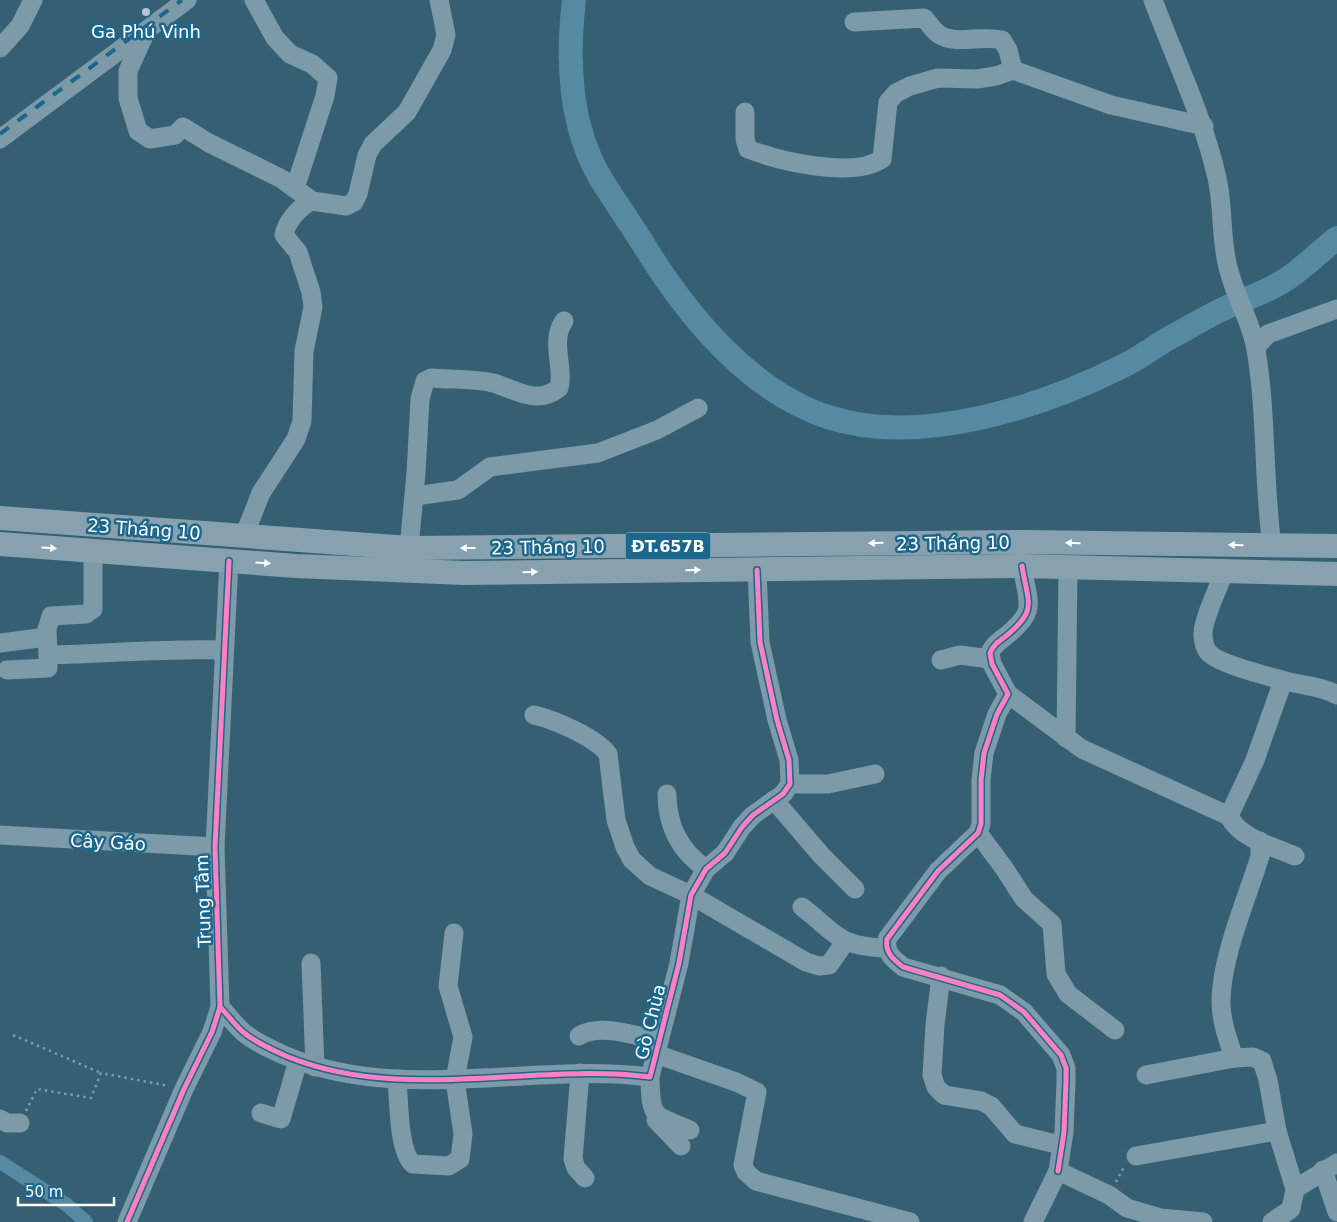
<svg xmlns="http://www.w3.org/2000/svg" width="1337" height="1222" font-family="'DejaVu Sans',sans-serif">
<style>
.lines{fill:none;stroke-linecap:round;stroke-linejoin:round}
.canal{stroke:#568aa3;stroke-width:14}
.river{stroke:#568aa3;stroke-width:24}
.path{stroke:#7c9aa7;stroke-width:2.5;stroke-dasharray:2.5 4;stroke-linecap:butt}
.minor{stroke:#7c9aa7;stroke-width:19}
.major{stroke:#87a2ae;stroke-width:24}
.rail-casing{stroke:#7d99a6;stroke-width:5.5}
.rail{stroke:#1b678d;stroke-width:4;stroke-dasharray:11;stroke-linecap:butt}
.cycleway-casing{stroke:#1b678d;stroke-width:8}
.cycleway{stroke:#ff80c0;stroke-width:5}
.oneway{fill:#fff}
.poi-dot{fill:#b8c7ce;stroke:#1b678d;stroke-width:2}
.labels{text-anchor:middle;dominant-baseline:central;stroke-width:5;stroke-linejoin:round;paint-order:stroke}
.shield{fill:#1b678d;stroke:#bbd1dd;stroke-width:1}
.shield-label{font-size:16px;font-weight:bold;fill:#fff}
.poi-label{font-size:18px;fill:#fff;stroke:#1b678d}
.street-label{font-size:18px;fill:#fff;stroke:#1b678d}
</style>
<rect width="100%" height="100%" fill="#355f73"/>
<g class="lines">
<path class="canal" d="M0,1162L67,1205L86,1222"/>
<path class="river" d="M574,0C567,59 569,126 601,179C615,202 631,224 645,247C687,315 749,391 828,417C919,447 1042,407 1125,365C1141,357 1155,346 1171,337C1188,328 1206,317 1223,309C1242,300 1264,293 1282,282C1302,270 1319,252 1337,238"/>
<g class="path">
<path d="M13,1035L101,1073"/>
<path d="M26,1111L37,1089L91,1098L101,1073L169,1086"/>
<path d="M1116,1182L1125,1165"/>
</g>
<g class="minor">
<path d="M254,0L275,38L290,54L312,64L328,78L325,96L295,188"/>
<path d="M1153,0C1175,59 1203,116 1217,178C1224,208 1220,241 1229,271C1236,298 1252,323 1256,350C1267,414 1263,481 1272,546"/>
<path d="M854,22L924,18C929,23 934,32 940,35C957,45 982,35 1002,40L1008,50L1013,70"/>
<path d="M146,31L128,71V98L138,131L150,139L175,135L183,127L209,143L282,179L312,201L346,206L354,202L358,194L367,155L373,144L407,112L442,50L446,35L439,0"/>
<path d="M0,48L20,26L33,0"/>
<path d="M745,112V139L748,149C779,161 853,179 882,159L888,102L896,93L910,86L938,78L977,79L996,76L1013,70L1111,105L1204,126"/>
<path d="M0,139L187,0"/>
<path d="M1256,347L1268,334L1337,309"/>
<path d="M415,496L458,490L490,467L598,453L657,430L698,408"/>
<path d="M244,536L261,493L296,439L302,421L304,351L313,307L311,292L298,252L284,235C286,222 300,206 312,201"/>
<path d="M409,548L416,473L420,399L425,381L431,378C451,380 473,378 493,383C515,389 536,406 559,388L560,382C562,362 551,339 564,321"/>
<path d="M93,551V609L86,614L51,616L47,629L48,655C106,654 165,648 223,650"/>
<path d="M1022,566C1028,604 1038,610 1006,636C999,641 993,645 990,653L992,664L1008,694L997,714L984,753L981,780V824L978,833L938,871L887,939C885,953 893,959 903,967L1000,995L1024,1012L1061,1055L1066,1068V1081L1064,1132L1058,1171"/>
<path d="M1224,572C1218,589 1208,608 1204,626C1202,633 1203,645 1208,652C1216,663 1267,676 1282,680C1301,686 1320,685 1337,695"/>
<path d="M0,643L39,638"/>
<path d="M941,660L960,655L990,659"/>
<path d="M7,670L48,668V655"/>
<path d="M1283,681L1255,760L1229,816C1239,838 1274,847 1295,856"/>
<path d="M1008,694L1082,749L1229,816"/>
<path d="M534,715C555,720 595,737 608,754L616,820L625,847L632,860L650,876L691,895L806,962L819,966L829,965L845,942"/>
<path d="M1066,738L1068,568"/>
<path d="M790,784H828L875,774"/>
<path d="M667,794C667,825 680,851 706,869"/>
<path d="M774,800L821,855L855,889"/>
<path d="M978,833L1004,868L1024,899L1052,924L1056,974L1068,994L1115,1030"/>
<path d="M0,835L215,847"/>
<path d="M1260,841V856C1247,899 1221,957 1221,1002C1221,1021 1228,1040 1234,1058L1253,1057L1262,1061L1268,1080L1277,1131"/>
<path d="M802,907C836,933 838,947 886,948"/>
<path d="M311,963L315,1067"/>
<path d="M941,976L935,1025L932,1075L936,1087L944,1095L981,1101L991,1106L1015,1134L1060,1145"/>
<path d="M220,1007C228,1015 235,1025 243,1032C256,1043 271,1049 286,1056C402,1104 530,1062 650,1077L679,963L691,895L706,869L725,853L742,827L753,815L783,794L790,784L789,760L777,720L760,642L757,570"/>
<path d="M579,1036C600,1023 635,1036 659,1040"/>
<path d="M656,1054L736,1082L757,1092L743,1165L746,1172L756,1181L910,1222"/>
<path d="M580,1073L573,1159L576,1168L585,1178"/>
<path d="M1146,1075L1234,1058"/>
<path d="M650,1077C651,1119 652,1114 690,1130"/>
<path d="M397,1079C399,1099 398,1151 413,1164L449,1166L460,1159L463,1134L455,1080L463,1037L448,986L454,933"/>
<path d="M261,1113L281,1119L298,1061"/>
<path d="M0,1119L7,1123H20"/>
<path d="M656,1120L681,1146"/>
<path d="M1136,1156L1277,1131L1295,1189"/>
<path d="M1323,1170L1337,1212"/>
<path d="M127,1222L184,1089L212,1032L220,1007L215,847L229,561"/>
<path d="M1033,1222L1058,1171L1109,1195L1127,1208L1161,1218L1203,1222"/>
<path d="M1272,1222L1291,1209L1295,1189L1337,1163"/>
</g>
<g class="major">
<path d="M0,518L409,548L1024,542L1337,546"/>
<path d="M0,544L296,566L464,573L1022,566L1337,574"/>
</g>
<g class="rail-casing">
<path id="rail" d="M0,134L182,0"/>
</g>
<use href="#rail" class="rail"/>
<g class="cycleway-casing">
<g id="cycleway">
<path d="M1022,566C1028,604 1038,610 1006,636C999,641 993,645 990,653L992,664L1008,694L997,714L984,753L981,780V824L978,833L938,871L887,939C885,953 893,959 903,967L1000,995L1024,1012L1061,1055L1066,1068V1081L1064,1132L1058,1171"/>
<path d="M220,1007C228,1015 235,1025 243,1032C256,1043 271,1049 286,1056C402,1104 530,1062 650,1077L679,963L691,895L706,869L725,853L742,827L753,815L783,794L790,784L789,760L777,720L760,642L757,570"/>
<path d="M127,1222L184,1089L212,1032L220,1007L215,847L229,561"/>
</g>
</g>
<use href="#cycleway" class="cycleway"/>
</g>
<defs><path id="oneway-solid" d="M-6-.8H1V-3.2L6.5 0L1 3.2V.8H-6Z" transform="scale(1.25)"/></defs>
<g class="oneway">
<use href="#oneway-solid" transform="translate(876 543) rotate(179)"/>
<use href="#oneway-solid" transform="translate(1073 543) rotate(-179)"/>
<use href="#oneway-solid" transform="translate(1236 545) rotate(-179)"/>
<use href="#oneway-solid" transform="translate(49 548) rotate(4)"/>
<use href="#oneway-solid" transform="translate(468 548) rotate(180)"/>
<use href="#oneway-solid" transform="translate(263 563) rotate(4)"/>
<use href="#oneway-solid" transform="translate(693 570) rotate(-1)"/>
<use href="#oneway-solid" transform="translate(530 572) rotate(-1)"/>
</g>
<circle class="poi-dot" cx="146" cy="12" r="5"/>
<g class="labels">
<rect class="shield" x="625.5" y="532.5" width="85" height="27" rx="4"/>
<g class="shield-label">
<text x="668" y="546">ĐT.657B</text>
</g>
<g class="poi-label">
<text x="146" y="31">Ga Phú Vinh</text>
</g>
<g class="street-label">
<text transform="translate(144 529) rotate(4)">23 Tháng 10</text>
<text transform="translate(953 543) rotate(-1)">23 Tháng 10</text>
<text transform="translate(548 547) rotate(-1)">23 Tháng 10</text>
<text transform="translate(108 842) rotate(3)">Cây Gáo</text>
<text transform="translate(203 901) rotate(-92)">Trung Tâm</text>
<text transform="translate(650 1022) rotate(-76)">Gò Chùa</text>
</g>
</g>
<path d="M18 1197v8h96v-8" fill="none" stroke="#ffffff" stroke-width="2.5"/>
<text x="25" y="1197" font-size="15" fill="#ffffff" stroke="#1b678d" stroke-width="4" paint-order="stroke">50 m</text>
</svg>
